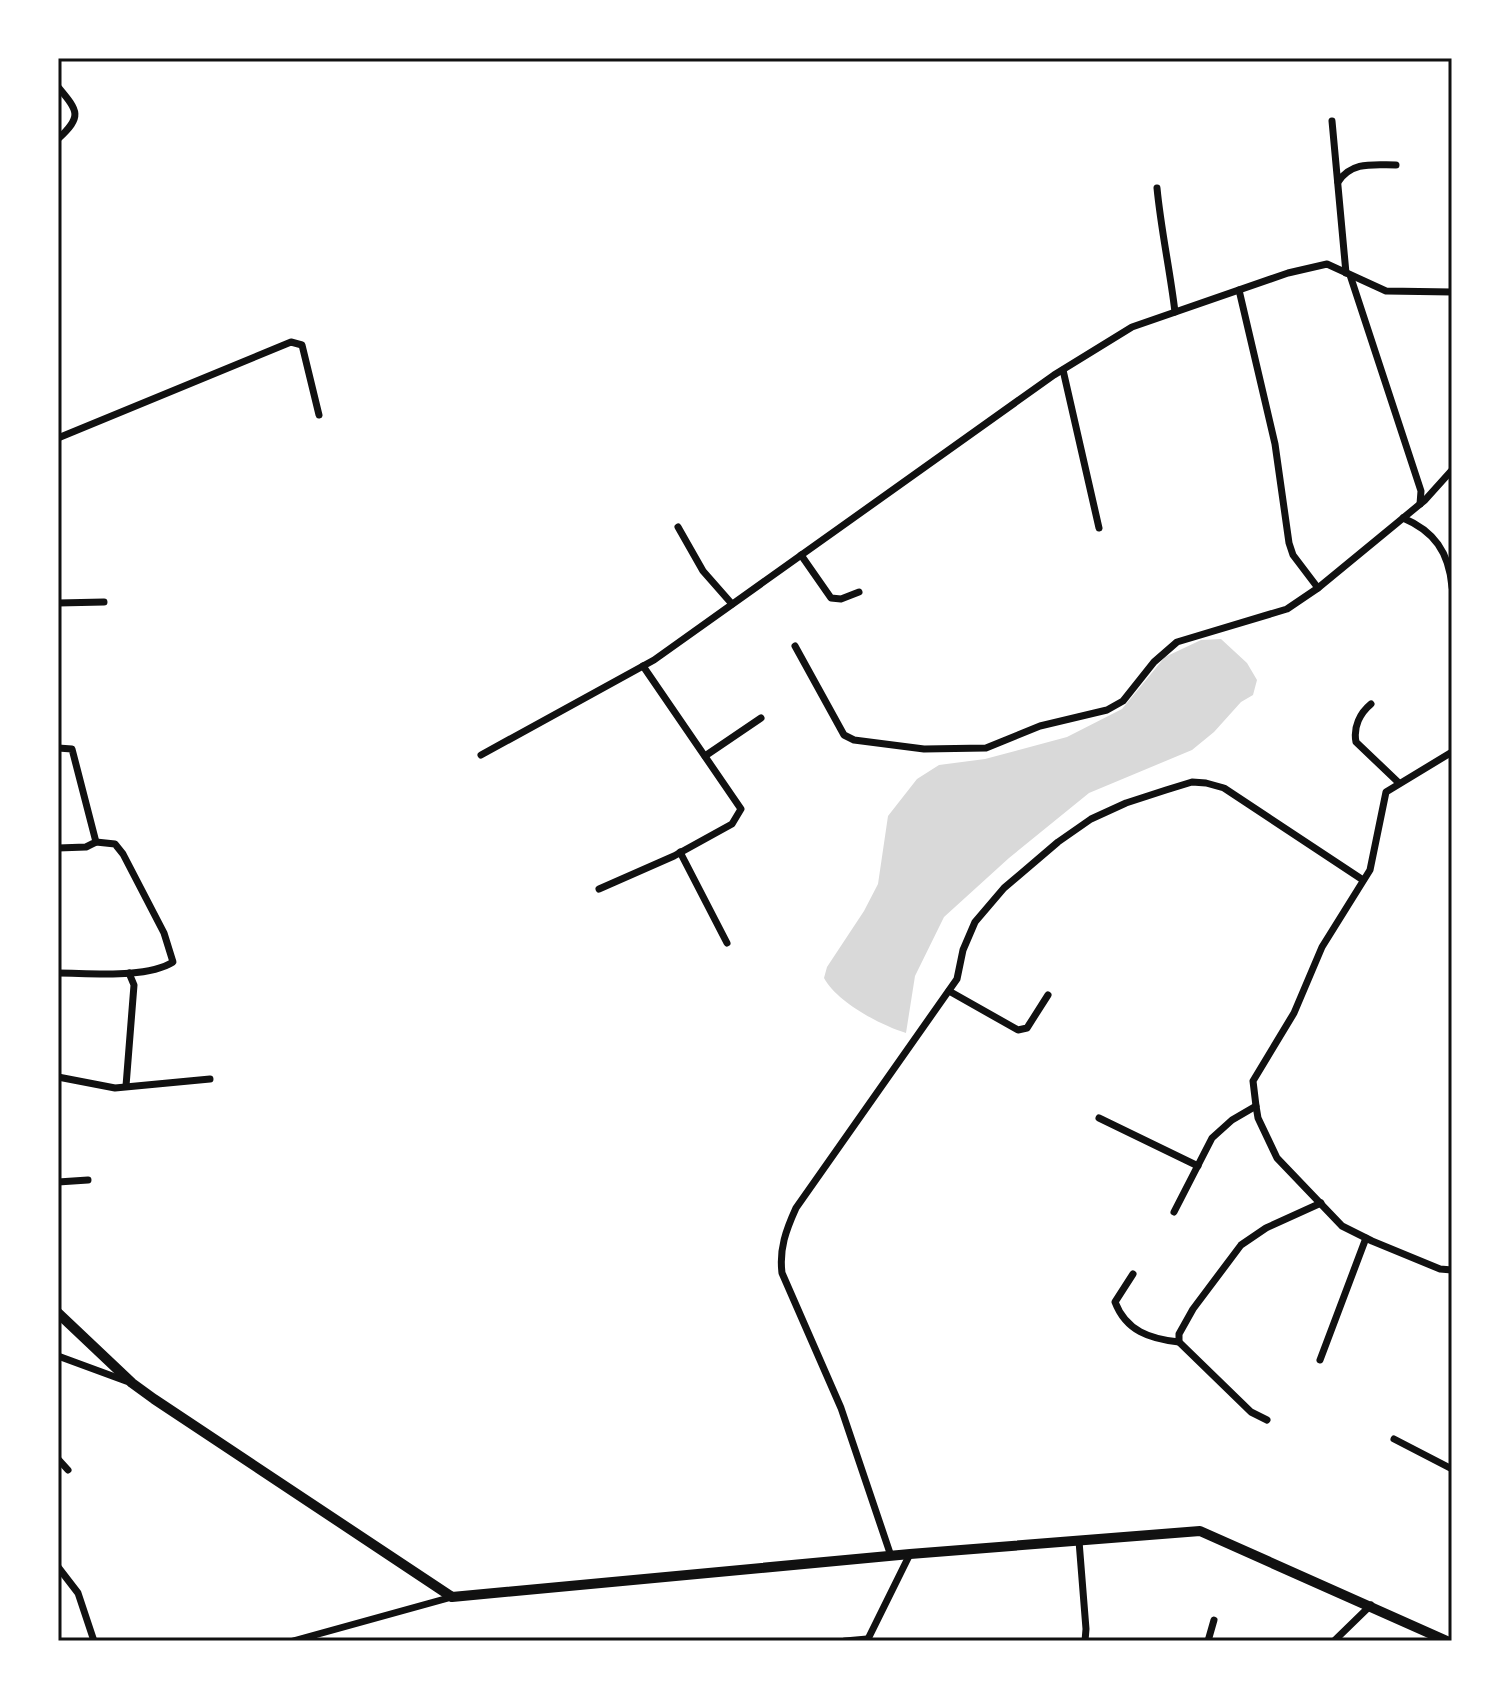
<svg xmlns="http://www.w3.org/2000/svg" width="1510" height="1699" font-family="'PT Sans',sans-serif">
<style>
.water{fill:#d9d9d9}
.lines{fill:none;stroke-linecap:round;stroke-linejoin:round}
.minor{stroke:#111;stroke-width:7}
.secondary{stroke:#111;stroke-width:10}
.neatline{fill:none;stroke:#111;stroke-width:3}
</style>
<rect width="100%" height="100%" fill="#fff"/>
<path class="water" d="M1221,639L1247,663L1257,680L1253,695L1241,702L1214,732L1192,750L1089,793L1009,858L944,917L915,976L906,1033C880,1025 837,1002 824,978L827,967L864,911L878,884L888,816L917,779L939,765L985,759L1067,737L1122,709L1165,657L1201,640Z"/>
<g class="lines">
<g class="minor">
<path d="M58,87C78,111 83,116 58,139"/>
<path d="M1332,121L1346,273"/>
<path d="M1338,182C1352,161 1373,165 1396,165"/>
<path d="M1157,188C1161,230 1170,270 1175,312"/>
<path d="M1350,275L1421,491L1420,504"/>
<path d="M1239,290L1275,444L1289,543L1293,555L1318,588"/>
<path d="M1063,370L1099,528"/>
<path d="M58,438L291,342L302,345L319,415"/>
<path d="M1403,518C1434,531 1449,552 1452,587"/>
<path d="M678,527L703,571L732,604"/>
<path d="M801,555L831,598L841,599L859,592"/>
<path d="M58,603L104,602"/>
<path d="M795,646L844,735L854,740L924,749L986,748L1040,726L1107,710L1123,701L1154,662L1177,642L1287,609L1318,588L1425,500L1452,470"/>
<path d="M1371,704C1360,713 1353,727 1356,742L1399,783"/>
<path d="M58,748L72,749L96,842L86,847L58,848"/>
<path d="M1452,752L1386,792L1370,870L1322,947L1294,1013L1253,1081L1256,1106L1258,1118L1277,1158L1342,1226L1372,1241L1440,1269L1452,1270"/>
<path d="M481,755L654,660L1054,375L1132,327L1288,273L1327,264L1386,291L1452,292"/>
<path d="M705,756L761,718"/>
<path d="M680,852L727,943"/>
<path d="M599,889L674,856L732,824L741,809L643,666"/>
<path d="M58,973C90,973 146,979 173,962L164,933L123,854L115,844L96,842"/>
<path d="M949,991L1018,1030L1027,1028L1048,995"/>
<path d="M58,1077L115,1088L210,1079"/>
<path d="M126,1086L134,985L129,973"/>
<path d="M1099,1118L1198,1166"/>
<path d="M58,1182L88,1180"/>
<path d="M1174,1212L1212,1138L1232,1120L1256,1106"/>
<path d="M1133,1274L1115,1302C1126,1331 1150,1339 1179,1342"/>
<path d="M58,1356L126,1381"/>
<path d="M1320,1360L1366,1238"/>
<path d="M1267,1420L1251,1412L1179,1342V1334L1193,1309L1241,1245L1266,1228L1321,1203"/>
<path d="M1394,1439L1452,1469"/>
<path d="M58,1459L68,1470"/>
<path d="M1079,1541L1086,1629L1085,1641"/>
<path d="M891,1556L841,1408L782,1273C779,1249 786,1230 796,1208L957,979L963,950L975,922L1004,888L1058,842L1091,819L1126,803L1166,790L1192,782L1206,783L1224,788L1363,880"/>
<path d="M58,1567L78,1593L94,1641"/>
<path d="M293,1641L452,1597"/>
<path d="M845,1641L867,1639"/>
<path d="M867,1641L910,1554"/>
<path d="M1208,1641L1214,1620"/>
<path d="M1334,1641L1371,1605"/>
</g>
<path class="secondary" d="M58,1313L132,1383L154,1399L452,1597L910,1554L1200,1531L1447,1641"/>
</g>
<rect width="1510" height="1699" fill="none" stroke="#ffffff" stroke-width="120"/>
<rect x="60" y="60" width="1390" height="1579" class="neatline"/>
</svg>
